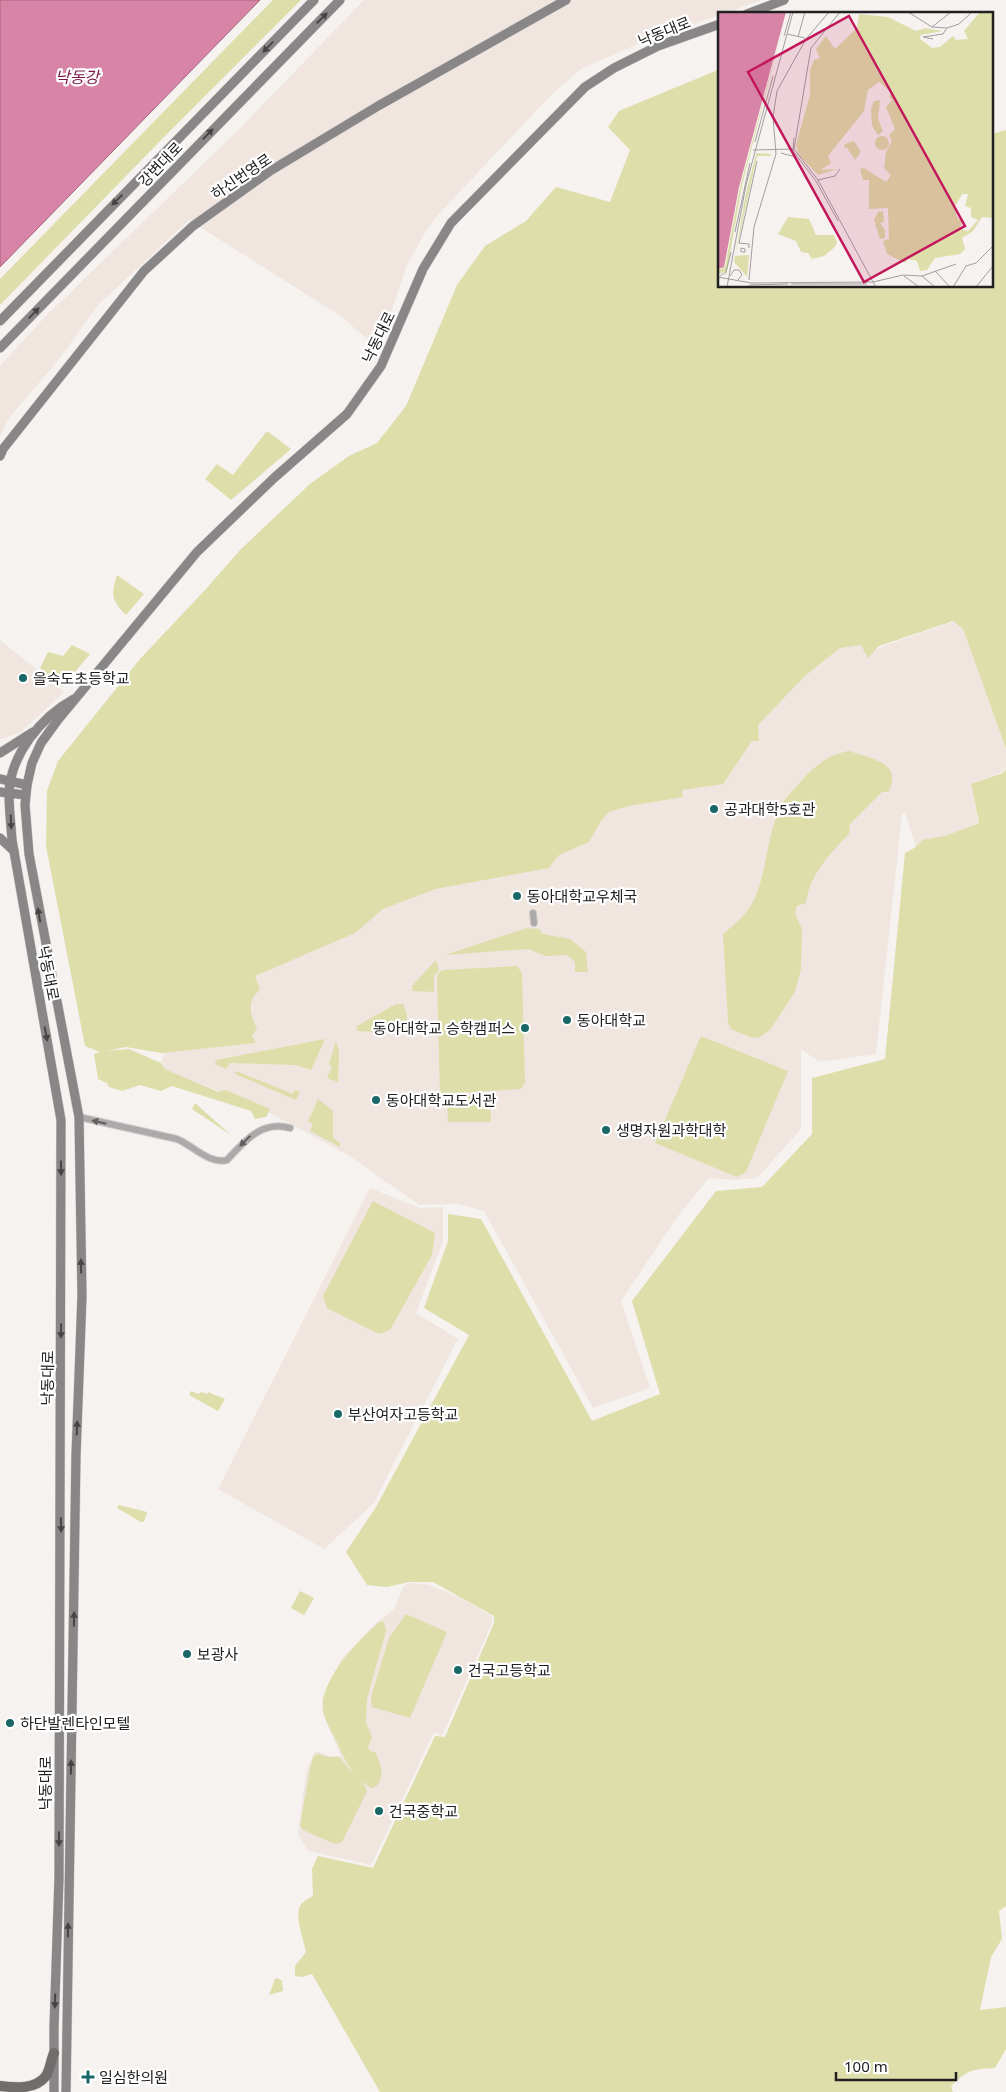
<svg xmlns="http://www.w3.org/2000/svg" width="1006" height="2092" font-family="'Noto Sans','Noto Sans KR',sans-serif">
<style>
.built{fill:#f0e6df}
.green{fill:#dddeaa}
.water{fill:#d884a6;stroke:#a1667e}
.lines{fill:none;stroke-linecap:round;stroke-linejoin:round}
.street-casing{stroke:#cfcccb;stroke-width:8}
.secondary-casing{stroke:#cfcccb;stroke-width:10}
.primary-casing{stroke:#cfcccb;stroke-width:11}
.street{stroke:#aba9a9;stroke-width:6}
.secondary{stroke:#888686;stroke-width:9}
.primary{stroke:#706d6d;stroke-width:10}
.oneway{fill:#464444}
.oneway2{fill:#605e5e}
.poi-dot{fill:#1a6767;stroke:#fff;stroke-width:2}
.labels{text-anchor:middle;dominant-baseline:central;stroke-width:4.5;stroke-linejoin:round;paint-order:stroke}
.street-label{font-size:15px;fill:#222020;stroke:#fff}
.poi-label{font-size:15px;fill:#222020;stroke:#fff;text-anchor:start}
.water-label{font-size:16px;font-style:italic;fill:#7c174b;stroke:#fff}
.inset-road{fill:none;stroke:#a19e9d;stroke-width:1}
.view{fill:#c2185b;fill-opacity:0.15;stroke:#c2185b;stroke-width:2.5}
.inset-edge{fill:none;stroke:#222020;stroke-width:2.5}
</style>
<rect width="100%" height="100%" fill="#f5f2f0"/>
<g class="built">
<path d="M364,0H762L640,43L581,69L552,94L437,216L423,236L407,265L390,315L375,346L342,317L189,220L98,305L60,358L9,418L0,437V366L44,318L237,131Z"/>
<path d="M953,622L963,629L1006,750V768L1002,772L971,784L978,823L950,834V839L916,847L905,813L902,814L876,1054L819,1062L801,1049V1129L757,1178L736,1180L709,1178L678,1216L621,1301L650,1388L593,1408L484,1211L458,1204L419,1205L348,1155L268,1112L166,1070L161,1063L179,1008L757,723L805,673L840,646L862,642L868,655L883,646Z"/>
<path d="M0,640L64,692L20,733L0,739Z"/>
<path d="M370,1188L420,1208L443,1207V1242L416,1313L458,1339L373,1504L324,1549L218,1489Z"/>
<path d="M409,1583L429,1585L459,1597L493,1617L491,1625L442,1736L434,1732L371,1865L308,1851L298,1835L306,1772L315,1751L330,1756H341L322,1710V1699L341,1660L376,1623L394,1609L403,1587Z"/>
</g>
<g class="green">
<path d="M273,0H301L167,134L0,305V279Z"/>
<path d="M720,69V286H992V134L1006,130V749L963,629L953,621L879,646L868,658L861,645L840,648L826,659L805,676L758,725L759,741H752L723,784L682,790L683,797L629,806L609,812L601,821L589,842L559,855L549,868L435,889L383,909L355,933L255,976L260,990C245,1002 251,1015 257,1029L252,1036L256,1043L161,1053L126,1047L106,1051L129,1049L161,1063L165,1069L218,1092L226,1090L270,1109L266,1117L255,1119L251,1111L172,1086L161,1091L140,1085L122,1091L109,1087L107,1083L98,1079L94,1054L100,1052L85,1046L46,846L47,791L58,761L140,659L206,589L240,550L310,484L349,456L377,443L406,406L457,285L485,246L526,221L556,187L610,202L630,150L608,127L619,111Z"/>
<path d="M267,431L291,449L231,500L205,479L217,464L233,475Z"/>
<path d="M117,575L144,594L126,615C111,600 111,595 117,575Z"/>
<path d="M72,645L90,654L62,687L40,668L48,652L63,656Z"/>
<path d="M849,751C869,758 905,763 888,792H882L849,825L850,831L848,835C830,853 809,876 806,903L797,906L795,913L802,929L801,969L795,992L770,1030L760,1037L752,1038L731,1029L728,1022L723,934C735,924 747,914 754,900C768,870 766,834 782,804C787,795 797,786 804,778C817,764 830,754 849,751Z"/>
<path d="M1006,769V1906L999,1911L1002,1939L991,1957L980,2010L1006,2007V2049L995,2068C971,2069 968,2070 951,2086L953,2092H380L312,1974L302,1977L295,1976V1966L306,1952C304,1942 296,1919 299,1909C300,1903 307,1899 313,1896L312,1869L318,1856L373,1868L435,1736L445,1737L494,1623V1616L433,1582H409L387,1587L367,1585L346,1552L376,1507L469,1335L424,1308L448,1241V1214L481,1219L592,1421L660,1394L632,1301L716,1191L762,1187L812,1134V1078L885,1059L905,853L916,847L922,840L945,836L979,823L971,784L1003,773Z"/>
<path d="M527,928L539,929L543,934L570,939L586,952L588,972H575V962L567,955L545,956L529,949L445,955Z"/>
<path d="M436,960L439,970L434,976V992L412,991V986Z"/>
<path d="M517,966L522,973L525,1082L521,1089L440,1094L437,981L438,973L443,970Z"/>
<path d="M396,1004H403L407,1014V1031L405,1033L356,1031L357,1026Z"/>
<path d="M701,1036L788,1071L746,1172L737,1177L655,1143Z"/>
<path d="M325,1039L311,1070L295,1065L230,1063L226,1069L215,1064L216,1060Z"/>
<path d="M336,1041L339,1052L338,1082L327,1078L332,1066L329,1064Z"/>
<path d="M236,1071L293,1094L295,1090L300,1092L296,1100L235,1074Z"/>
<path d="M490,1095L491,1122H448L447,1098Z"/>
<path d="M318,1099L333,1111V1138L340,1143V1147L310,1131L313,1124L308,1121Z"/>
<path d="M195,1103L231,1135L192,1109Z"/>
<path d="M373,1201L435,1233L432,1255L390,1330L379,1334L327,1308L323,1296Z"/>
<path d="M191,1391L198,1394L201,1392L207,1394L208,1392L225,1399L218,1411L189,1395Z"/>
<path d="M119,1505L147,1512L144,1522H141L117,1508Z"/>
<path d="M300,1591L314,1598L304,1615L291,1608Z"/>
<path d="M406,1614L447,1632L410,1718L372,1707L371,1697L389,1638Z"/>
<path d="M381,1621L384,1622L386,1631L367,1699L366,1723L372,1737L368,1747L370,1751L375,1752C381,1762 387,1783 372,1788C355,1781 346,1762 339,1747C334,1735 324,1722 323,1708C321,1678 359,1639 381,1621Z"/>
<path d="M318,1754L328,1757H339L365,1786L367,1791L342,1842L335,1844L303,1830L300,1825L311,1763L314,1756Z"/>
<path d="M277,1978L282,1981L283,1991L269,1995L275,1979Z"/>
</g>
<path class="water" d="M0,0H260L0,267Z"/>
<g class="lines">
<g class="street-casing">
<g id="street">
<path d="M533,913L534,923"/>
<path d="M79,1117L177,1139C192,1145 210,1165 227,1160C244,1142 261,1120 290,1128"/>
</g>
</g>
<g class="secondary-casing">
<g id="secondary">
<path d="M747,14L784,0"/>
<path d="M0,321L314,0"/>
<path d="M0,348L340,0"/>
<path d="M0,456L3,449L144,271L193,226L270,171L378,106L566,0"/>
<path d="M0,753L33,732"/>
<path d="M0,779L27,785"/>
<path d="M0,792L25,795"/>
<path d="M0,838L14,851"/>
<path d="M54,2092V2028L59,1878L61,1120L12,840C11,825 9,809 9,794C10,755 41,717 74,699"/>
<path d="M66,2092L76,1455L82,1296L79,1117L29,854L25,805L27,785L32,763L41,743L57,721L197,552L274,478L347,414L381,366L423,269L451,223L585,87L614,68L658,46L720,24"/>
</g>
</g>
<g class="primary-casing">
<path id="primary" d="M0,2086C15,2088 35,2090 46,2076C50,2070 51,2060 54,2053"/>
</g>
<use href="#street" class="street"/>
<use href="#secondary" class="secondary"/>
<use href="#primary" class="primary"/>
</g>
<defs><path id="oneway-solid" d="M-6-.8H1V-3.2L6.5 0L1 3.2V.8H-6Z" transform="scale(1.25)"/></defs>
<g class="oneway">
<use href="#oneway-solid" transform="translate(322 18) rotate(-45)"/>
<use href="#oneway-solid" transform="translate(268 47) rotate(134)"/>
<use href="#oneway-solid" transform="translate(208 134) rotate(-46)"/>
<use href="#oneway-solid" transform="translate(117 200) rotate(135)"/>
<use href="#oneway-solid" transform="translate(34 313) rotate(-46)"/>
<use href="#oneway-solid" transform="translate(11 822) rotate(87)"/>
<use href="#oneway-solid" transform="translate(39 915) rotate(-100)"/>
<use href="#oneway-solid" transform="translate(46 1034) rotate(79)"/>
<use href="#oneway-solid" transform="translate(61 1168) rotate(90)"/>
<use href="#oneway-solid" transform="translate(81 1266) rotate(-91)"/>
<use href="#oneway-solid" transform="translate(61 1331) rotate(91)"/>
<use href="#oneway-solid" transform="translate(77 1428) rotate(-88)"/>
<use href="#oneway-solid" transform="translate(61 1525) rotate(89)"/>
<use href="#oneway-solid" transform="translate(74 1619) rotate(-89)"/>
<use href="#oneway-solid" transform="translate(71 1767) rotate(-89)"/>
<use href="#oneway-solid" transform="translate(59 1839) rotate(90)"/>
<use href="#oneway-solid" transform="translate(68 1930) rotate(-89)"/>
<use href="#oneway-solid" transform="translate(55 2001) rotate(92)"/>
</g>
<g class="oneway2">
<use href="#oneway-solid" transform="translate(99 1122) rotate(-167)"/>
<use href="#oneway-solid" transform="translate(245 1141) rotate(135)"/>
</g>
<g class="poi-dot">
<circle cx="23" cy="678" r="5"/>
<circle cx="714" cy="809" r="5"/>
<circle cx="517" cy="896" r="5"/>
<circle cx="567" cy="1020" r="5"/>
<circle cx="525" cy="1028" r="5"/>
<circle cx="376" cy="1100" r="5"/>
<circle cx="606" cy="1130" r="5"/>
<circle cx="338" cy="1414" r="5"/>
<circle cx="187" cy="1654" r="5"/>
<circle cx="458" cy="1670" r="5"/>
<circle cx="10" cy="1723" r="5"/>
<circle cx="379" cy="1811" r="5"/>
<path d="M85.5 2069.5h5v5h5v5h-5v5h-5v-5h-5v-5h5z"/>
</g>
<g class="labels">
<g class="street-label">
<text transform="translate(664 31) rotate(-22)">낙동대로</text>
<text transform="translate(160 164) rotate(-46)">강변대로</text>
<text transform="translate(241 176) rotate(-34)">하신번영로</text>
<text transform="translate(378 337) rotate(-64)">낙동대로</text>
<text transform="translate(49 973) rotate(79)">낙동대로</text>
<text transform="translate(47 1378) rotate(-89)">낙동대로</text>
<text transform="translate(45 1783) rotate(-90)">낙동대로</text>
</g>
<g class="poi-label">
<text x="33" y="678">을숙도초등학교</text>
<text x="724" y="809">공과대학5호관</text>
<text x="527" y="896">동아대학교우체국</text>
<text x="577" y="1020">동아대학교</text>
<text x="515" y="1028" text-anchor="end">동아대학교 승학캠퍼스</text>
<text x="386" y="1100">동아대학교도서관</text>
<text x="616" y="1130">생명자원과학대학</text>
<text x="348" y="1414">부산여자고등학교</text>
<text x="197" y="1654">보광사</text>
<text x="468" y="1670">건국고등학교</text>
<text x="20" y="1723">하단발렌타인모텔</text>
<text x="389" y="1811">건국중학교</text>
<text x="99" y="2077">일심한의원</text>
</g>
<g class="water-label">
<text x="77" y="77">낙동강</text>
</g>
</g>
<g transform="translate(718 12)">
<rect width="275" height="275" fill="#f5f2f0"/>
<path d="M69,0L24,173L8,265L7,259L0,263V258L7,255L22,175ZM262,0H275V206L264,205L255,219L244,226L247,237L242,242L217,246L209,258L202,259L199,249L190,247L187,251L169,242L165,229L171,227L170,196L151,197V168H145L142,157L146,156L168,170L173,163L166,156L168,140L174,129L171,123L177,117L168,95L174,88L171,85L173,80L161,70L150,78L146,99L110,144L113,151L103,158L119,157L100,163L81,143L78,133L92,83V58L96,48L102,46L98,37L108,24L117,37L139,16L141,2L170,5L198,19L207,16L224,19L203,23L202,27L214,36L222,35L235,24L238,28L250,27L246,19ZM244,182H250L247,194L253,196V205L260,208L250,219L242,217L244,208L240,207L236,196ZM162,88L160,107L165,119L160,123L154,114L153,97L156,89ZM157 131a7 7 0 1 1 14 0a7 7 0 1 1-14 0ZM136,129L143,140L137,148L129,136H126L127,132ZM40,141L53,142L52,144H39L17,244L31,243L29,265L16,250L28,181L38,142ZM165,199L166,210L162,211L167,218V226L162,227L156,208L160,200ZM70,205L91,207L98,223H116L119,230L117,235L106,244L94,247L90,241L83,240L78,229L60,222Z" fill="#dddeaa" fill-rule="evenodd"/>
<path d="M0,0H68L21,175L6,255L0,257Z" fill="#d884a6"/>
<path class="inset-road" d="M190,0L214,15L233,0M214,15L229,16L241,12L253,1M69,22L87,26M66,24L73,0M80,25L87,0M215,27L205,25L225,22L229,16M76,126L75,139L98,169L120,209M37,130L55,64M76,137L93,36L122,0M35,138L76,137L100,168L155,270L185,263L204,264L217,275M63,141L78,145M100,168L117,164L122,157M17,220L32,151M23,236L27,237V240H23ZM31,236V232L21,231L39,149M217,259L232,275M2,264L8,260L13,240M12,264L16,258H21L24,263L20,268M186,264L201,275M204,264L238,252M0,265L33,271L155,270L158,275M31,268L36,215L58,142L55,105L59,79L88,27L111,0M73,272H149M31,273L70,272M9,275L28,173L75,0M235,275L248,254L258,251L275,234M258,275L275,254"/>
<path class="view" d="M131,4L247,214L146,270L30,60Z"/>
<rect width="275" height="275" class="inset-edge"/>
</g>
<path d="M836 2072v8h120v-8" fill="none" stroke="#222020" stroke-width="2.5"/>
<text x="844" y="2072" font-size="15" fill="#222020" stroke="#ffffff" stroke-width="4" paint-order="stroke">100 m</text>
</svg>
